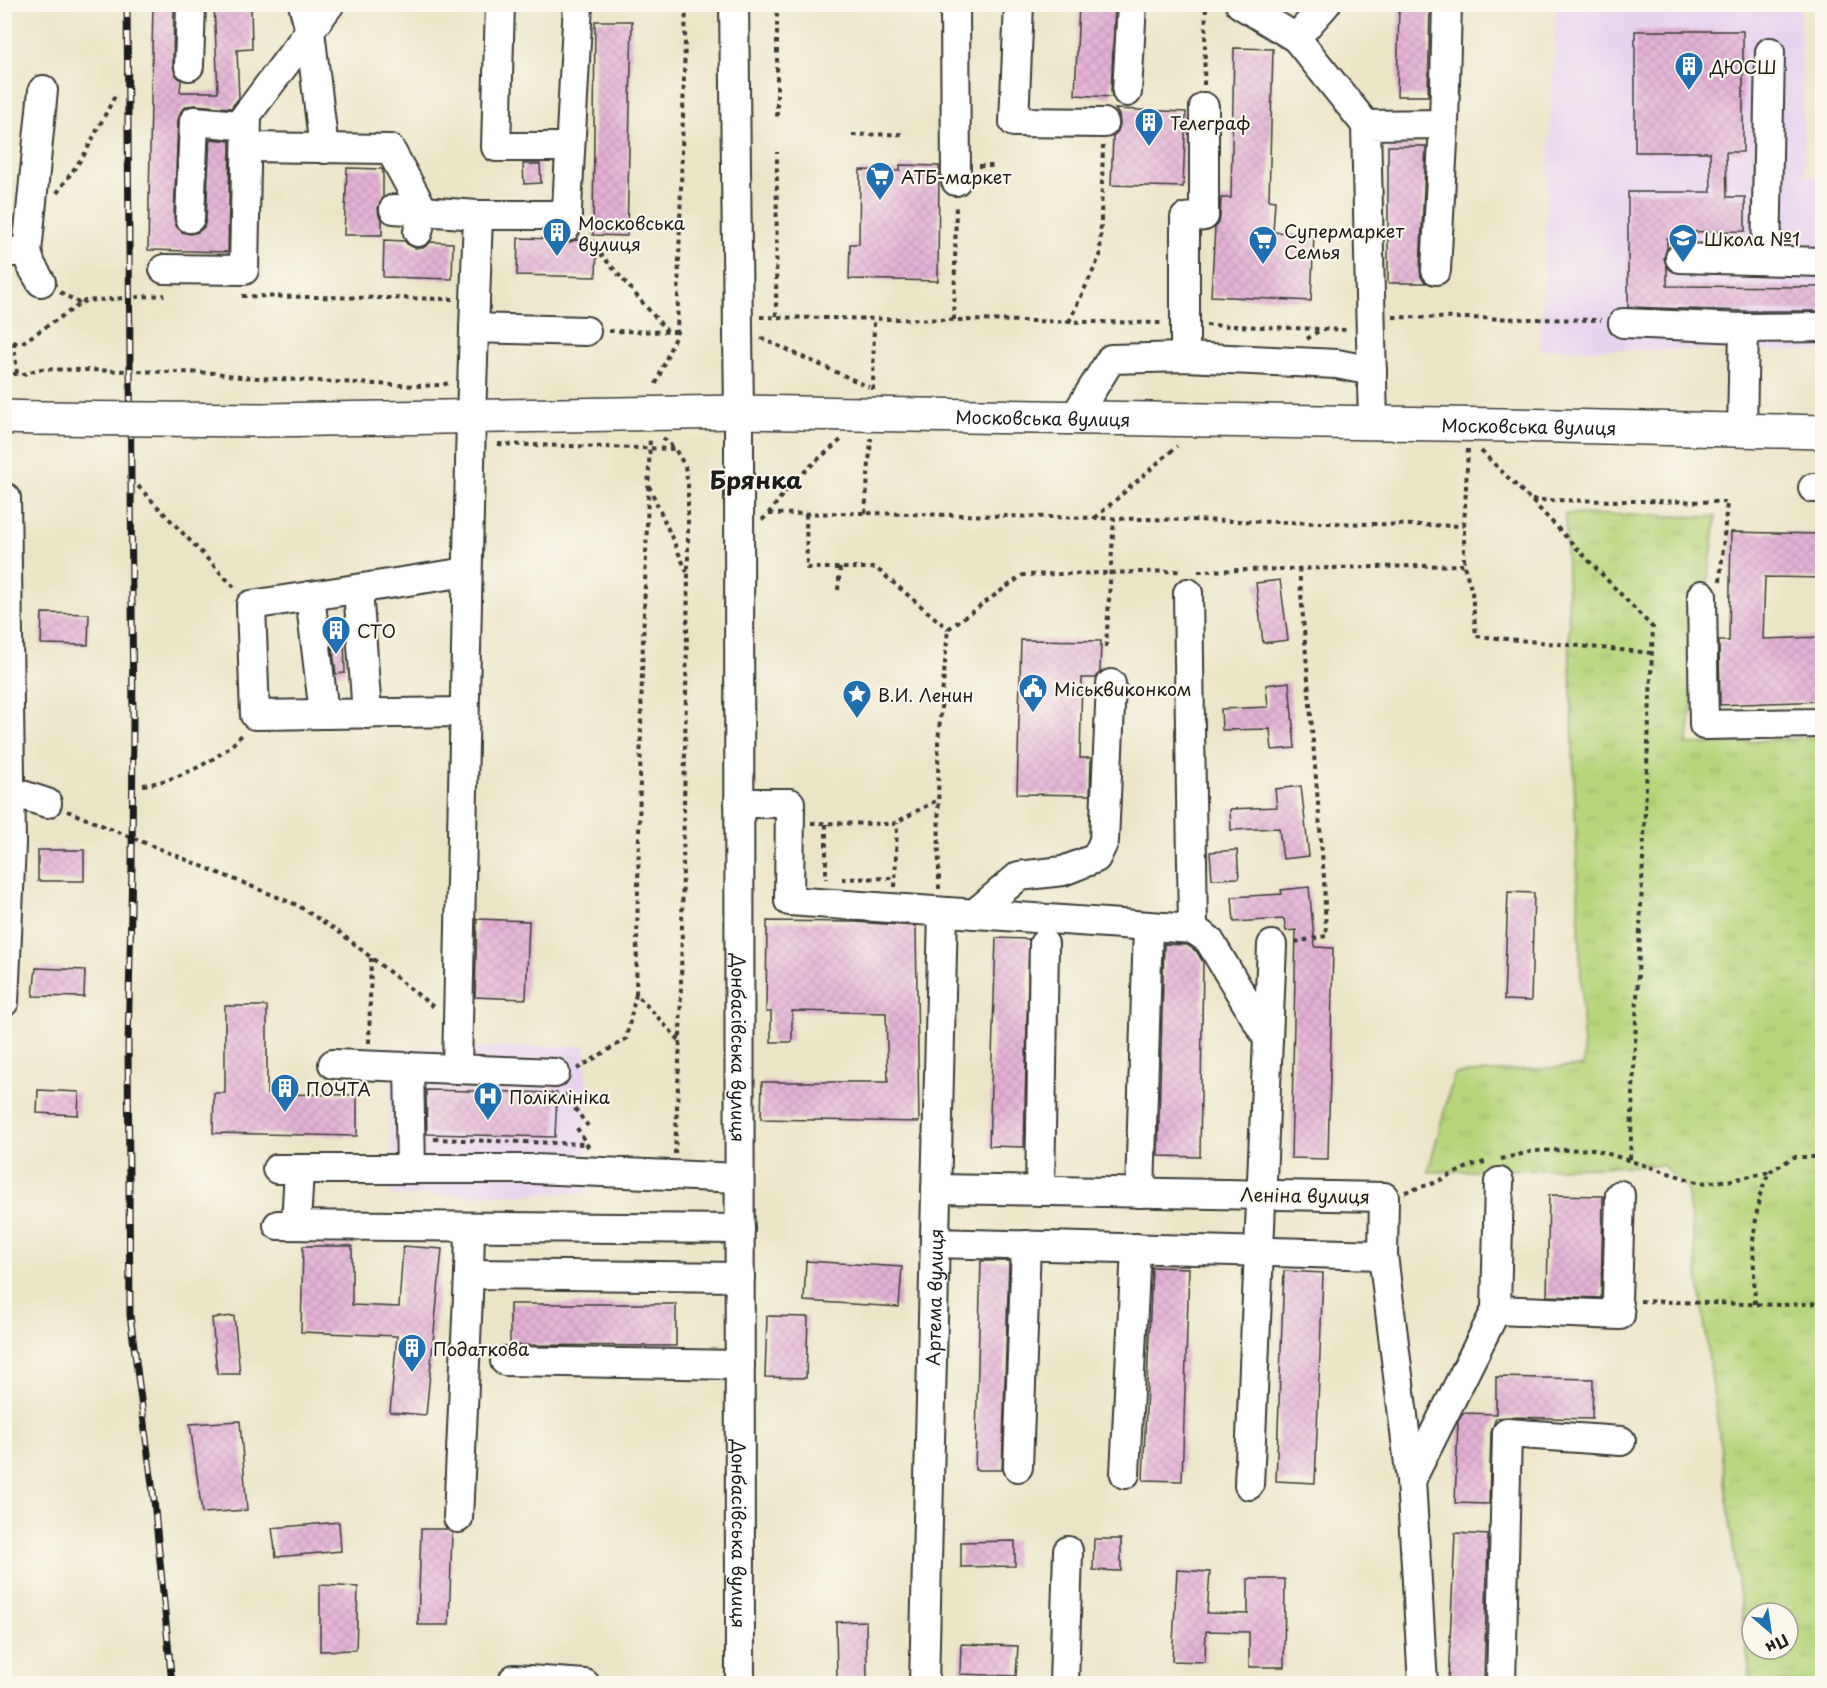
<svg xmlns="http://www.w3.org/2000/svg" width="1827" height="1688" font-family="'Playpen Sans',sans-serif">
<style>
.built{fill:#e7d2ef}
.grass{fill:url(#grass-tufts);stroke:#69784b;stroke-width:1.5;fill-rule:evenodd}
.building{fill:url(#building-cross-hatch)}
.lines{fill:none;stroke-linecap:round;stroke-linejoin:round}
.minor-casing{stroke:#3b3a36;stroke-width:32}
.major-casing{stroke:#3b3a36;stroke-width:36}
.path{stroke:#3b3a36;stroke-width:4;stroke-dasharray:4.5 4.5;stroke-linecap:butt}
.minor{stroke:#fff;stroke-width:28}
.major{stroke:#fff;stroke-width:33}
.rail-casing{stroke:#1c1c1c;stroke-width:7}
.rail{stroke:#fbf7ec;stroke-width:4.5;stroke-dasharray:14;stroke-linecap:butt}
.major-bridge-casing{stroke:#3b3a36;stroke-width:36;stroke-linecap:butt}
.major-bridge{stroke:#fff;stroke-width:33}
.labels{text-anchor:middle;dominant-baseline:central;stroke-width:4.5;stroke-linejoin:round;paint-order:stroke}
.poi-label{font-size:18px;fill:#1c1c1c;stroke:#fbf7ec;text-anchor:start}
.street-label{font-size:18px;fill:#1c1c1c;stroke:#fbf7ec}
.district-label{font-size:24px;font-weight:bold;fill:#1c1c1c;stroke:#fbf7ec}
</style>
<defs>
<pattern id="grass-tufts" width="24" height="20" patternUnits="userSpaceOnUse" patternTransform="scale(1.5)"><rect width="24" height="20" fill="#b6d47a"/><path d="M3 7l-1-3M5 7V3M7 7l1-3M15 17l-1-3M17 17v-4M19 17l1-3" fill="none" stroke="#9cb569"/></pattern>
<pattern id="building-cross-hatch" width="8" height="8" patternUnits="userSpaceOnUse" patternTransform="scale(1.5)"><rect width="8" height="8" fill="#e4b1d6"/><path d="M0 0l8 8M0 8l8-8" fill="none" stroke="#c398b7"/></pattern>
</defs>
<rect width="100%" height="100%" fill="#fbf7ec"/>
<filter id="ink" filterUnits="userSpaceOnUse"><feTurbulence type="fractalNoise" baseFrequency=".0167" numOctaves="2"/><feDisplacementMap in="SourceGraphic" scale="12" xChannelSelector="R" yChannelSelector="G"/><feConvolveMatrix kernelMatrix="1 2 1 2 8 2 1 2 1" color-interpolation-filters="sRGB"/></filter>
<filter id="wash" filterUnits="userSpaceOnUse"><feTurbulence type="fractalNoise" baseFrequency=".008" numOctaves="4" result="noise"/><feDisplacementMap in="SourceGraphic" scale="24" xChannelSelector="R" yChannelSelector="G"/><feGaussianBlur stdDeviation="1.35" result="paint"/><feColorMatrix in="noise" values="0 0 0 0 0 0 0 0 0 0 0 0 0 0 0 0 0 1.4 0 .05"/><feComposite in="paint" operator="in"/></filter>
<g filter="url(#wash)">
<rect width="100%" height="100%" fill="#ebe5c7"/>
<g class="built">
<path d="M1556,5H1800L1805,176L1822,177V351L1540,349Z"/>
<path d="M586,1046L587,1193L391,1196L389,1048Z"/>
</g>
<path class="grass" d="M1565,514L1716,517L1687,745L1822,737V1683H1751L1687,1189L1663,1165L1428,1172L1454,1074L1584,1066ZM1752,1613H1788V1649H1752Z"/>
<g id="blocks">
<g class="building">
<path d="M153,4H174L173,65L175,74L181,80L180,92H218L214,4H251L252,49L237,50L239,98L231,108L195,105L187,106L181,111L178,120L174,217L176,226L182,232L190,234L198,232L204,227L206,219L210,139L230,141L228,252L148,250Z"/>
<path d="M1079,4H1115L1111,91L1112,97L1075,95Z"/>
<path d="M1399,4H1430L1428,96H1397Z"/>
<path d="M595,21H632L627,236L593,235Z"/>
<path d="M1635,31H1743V152H1726L1727,197H1745V231L1681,232V238H1667V248L1664,258L1667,267V286L1822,287V311H1744L1628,307V192H1711L1710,152H1635Z"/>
<path d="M1234,48L1273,49L1269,200L1275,201L1273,232L1314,234L1311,301L1211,296L1215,228L1219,223L1220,217L1221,198H1231Z"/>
<path d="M1115,109L1186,112L1183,187L1111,185L1113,136L1118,131L1120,124L1119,115Z"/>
<path d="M1388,146H1426L1420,269L1421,277L1426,283H1388Z"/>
<path d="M523,164H540L541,183L524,184Z"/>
<path d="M900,165L939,166L938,281L849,279L850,244H859L860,170L900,171Z"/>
<path d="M347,168L382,169L383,171V198L378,208L379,216L382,220V235H344Z"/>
<path d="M518,238L556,239L566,243L576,240L597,241L596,277L517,275Z"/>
<path d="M384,240L405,241L407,244L415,248H423L431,242L453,243L452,279L383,277Z"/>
<path d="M1731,532L1822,534V578L1765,577L1763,639L1822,637V701L1720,705L1719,641H1729Z"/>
<path d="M1280,580L1288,640L1263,643L1256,583Z"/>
<path d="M42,613L89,614L88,645L41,644Z"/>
<path d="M331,636H344L345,673L336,674Z"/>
<path d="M1021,640L1101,641L1100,672L1096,678H1082L1080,758H1091L1090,795L1017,794Z"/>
<path d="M1289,682L1295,748L1272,750L1270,729L1222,730L1221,709L1268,707L1266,685Z"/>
<path d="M1301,786L1309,856L1283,859L1279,828L1231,830L1230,809L1277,807L1275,789Z"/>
<rect x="38" y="850" width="46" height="31"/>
<path d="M1237,850L1239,878L1212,879L1210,852Z"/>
<path d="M1309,887L1315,947L1333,948L1328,1159L1291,1158L1296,930L1286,931L1284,919L1234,922L1232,897L1282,894L1281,890Z"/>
<path d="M1508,892L1534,893L1531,1001L1504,1000Z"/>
<path d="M477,919L529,921L526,999L475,997Z"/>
<path d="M767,921L854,922L916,926L919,1122L761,1119L762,1082H888L886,1013L792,1011V1042H771V1012H766Z"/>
<path d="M996,938L1029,939L1024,1147L989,1146Z"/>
<path d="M1164,944L1187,945L1197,952L1203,962L1200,1157L1158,1156Z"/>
<path d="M36,968L85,970L84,997L33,996Z"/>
<path d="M225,1006H267V1094L357,1095V1136L213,1133L214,1093H225Z"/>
<path d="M38,1090L79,1092L78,1115L37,1113Z"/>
<path d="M426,1090L557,1093L555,1137L427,1134Z"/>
<path d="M1549,1195L1603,1196L1601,1298L1547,1296Z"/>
<path d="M303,1246H352V1305L399,1307L403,1246L442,1249L426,1415L390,1412L397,1336L301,1332Z"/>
<path d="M806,1261L902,1267L899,1307L804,1301Z"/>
<path d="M981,1261H1009L1002,1470H975Z"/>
<path d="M1152,1267L1189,1268L1182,1481L1143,1480Z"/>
<path d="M1284,1271L1323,1273L1315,1483L1276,1481Z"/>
<path d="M510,1304H676V1346L510,1345Z"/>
<path d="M234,1316L240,1374H217L212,1318Z"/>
<path d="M767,1316L808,1317L806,1378L765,1377Z"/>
<path d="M1496,1377L1593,1379L1592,1419L1508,1417L1496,1418L1491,1433L1489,1504L1455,1503L1458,1422L1463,1413L1496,1414Z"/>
<path d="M240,1421L247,1510L202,1513L190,1424Z"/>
<path d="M339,1522L341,1551L276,1557L272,1528Z"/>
<path d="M421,1529H447L452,1533L449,1625H418Z"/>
<path d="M1455,1533L1488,1535L1484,1683H1448Z"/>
<path d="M1094,1539H1121V1571L1093,1570Z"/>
<path d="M1015,1541V1566L961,1567V1542Z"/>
<path d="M1177,1570L1210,1572L1207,1613L1248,1614V1579H1285L1284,1667H1249V1632L1206,1631L1205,1662L1172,1661Z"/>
<path d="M320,1585L358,1587L356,1650L320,1651Z"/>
<path d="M866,1621L867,1679L837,1680L836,1622Z"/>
<path d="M961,1644L1018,1646L1016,1676L960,1674Z"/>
</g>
</g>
</g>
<g filter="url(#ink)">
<use href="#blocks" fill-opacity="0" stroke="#3b3a36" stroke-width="1.5"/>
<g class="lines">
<g class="minor-casing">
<g id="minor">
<path d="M303,4L310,31L324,149"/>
<path d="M500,4L496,147H570"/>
<path id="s1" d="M734,4L739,412L740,1684"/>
<path d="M955,4L956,181"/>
<path d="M1019,4L1014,122L1104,123"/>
<path d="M1240,4L1296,38"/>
<path d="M1326,4L1296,38L1366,125"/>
<path d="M189,66L191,4"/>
<path d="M1127,92L1132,4"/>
<path d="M1444,124L1447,4"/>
<path d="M247,147L390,149L423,210L418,232"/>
<path d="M394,209L478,215"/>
<path d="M190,218L194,121L239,125L330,4"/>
<path d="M566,227L578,4"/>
<path d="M4,252H27L43,90"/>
<path d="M27,252L31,265L41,282"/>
<path d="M1680,258L1822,262"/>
<path d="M1766,260L1770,52"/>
<path d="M164,269L244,270L247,114"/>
<path d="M1623,323L1744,328L1822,327"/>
<path d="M474,328L586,331"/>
<path d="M1185,357V218L1204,216V107"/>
<path d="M1074,418L1111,359L1185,357L1337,364L1372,371"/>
<path d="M1373,423L1366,125L1444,124L1436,270"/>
<path d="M1742,430L1744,328"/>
<path d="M1813,488H1822"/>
<path d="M358,589L367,714"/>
<path d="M1702,595L1704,725L1822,723"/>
<path d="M310,596L324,714"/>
<path d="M464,712L255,715L251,605L467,572"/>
<path d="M4,791H10L47,803"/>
<path d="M739,803H790L789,901L1193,929L1188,593"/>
<path d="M974,914L1019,876L1063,871L1096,858L1104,841L1111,684"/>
<path d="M1193,929L1209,940L1268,1039"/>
<path d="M4,1002L11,844L6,498"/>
<path d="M333,1064L555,1073"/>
<path d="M409,1067L411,1169"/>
<path d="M457,1068L471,417L478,215H567"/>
<path d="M277,1169H534L739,1178"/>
<path d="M1040,1191L1044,944"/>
<path d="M1140,1193L1148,926"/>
<path d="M278,1225L740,1229"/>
<path d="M296,1225L299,1169"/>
<path d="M470,1227L469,1274L740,1277"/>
<path d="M935,1243L1383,1255L1384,1197L936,1189"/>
<path d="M1383,1255L1411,1480L1423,1684"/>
<path d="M1496,1310L1620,1315L1617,1300L1620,1195"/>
<path d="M505,1361L740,1365"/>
<path d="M1018,1467L1026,1245"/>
<path d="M1125,1474L1136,1248"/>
<path d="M1411,1480L1496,1310L1499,1182"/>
<path d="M1249,1485L1272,945"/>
<path d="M458,1518L469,1274"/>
<path d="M514,1679L585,1684"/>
<path id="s2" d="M924,1684L943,912"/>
<path d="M1064,1684L1068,1551"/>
<path d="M1501,1684L1507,1433L1621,1441"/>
</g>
</g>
<g class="major-casing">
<g id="major">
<path d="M4,417L37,418"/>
<path id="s3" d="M265,420L739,412L1560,426L1822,432"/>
</g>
</g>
<g class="path">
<path d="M777,4V121"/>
<path d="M1204,85L1206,4"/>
<path d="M852,135L905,134"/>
<path d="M979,166H993"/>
<path d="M57,193L84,155L116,94"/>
<path d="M600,253L667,331"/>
<path d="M60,292L81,304"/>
<path d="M242,296L453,299"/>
<path d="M776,316L777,152"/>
<path d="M760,317L1163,323"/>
<path d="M1393,317L1601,320"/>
<path d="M954,320L956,203"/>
<path d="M1069,322L1100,256L1103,146"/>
<path d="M1206,325L1349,330"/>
<path d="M609,331L677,332"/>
<path d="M761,338L869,387"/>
<path d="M1307,339L1320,330"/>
<path d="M14,342L17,374"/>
<path d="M4,343L23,342L85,301L165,295"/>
<path d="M4,374H24L39,369L216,373L240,377L416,386L442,385L451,382"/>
<path d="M656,384L677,332L686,4"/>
<path d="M873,390L874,318"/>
<path d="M663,438L675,449L685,466L688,484V576L680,1040L675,1154"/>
<path d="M498,444L675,449"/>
<path d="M1468,449L1464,526V565L1472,592L1476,636L1652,653"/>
<path d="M1481,451L1531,500L1653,628L1630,1160"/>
<path d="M138,486L236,589"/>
<path d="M649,486L687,572"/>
<path d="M1532,500L1727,502L1720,581"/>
<path d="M865,513L871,438"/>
<path d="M769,514L865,513L1464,526"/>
<path d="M806,514L807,568H876L948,629"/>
<path d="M1095,518L1177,446"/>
<path d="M762,520C773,510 779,498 789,487C805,470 823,455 841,440"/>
<path d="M1198,571L1464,565"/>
<path d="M838,590L840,568"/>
<path d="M1106,647L1114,518"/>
<path d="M143,785C174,782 225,758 243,733"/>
<path d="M67,811L297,905L339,932L436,1009"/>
<path d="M811,823L893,824L939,799"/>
<path d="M826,824V879"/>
<path d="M842,879L896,878"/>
<path d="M895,887L897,823"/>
<path d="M939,889L938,742L948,629L1023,575L1179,571"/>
<path d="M1295,942L1326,936L1324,878L1299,568"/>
<path d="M636,994L642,672L650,437"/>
<path d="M369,1043L371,958"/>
<path d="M577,1069L626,1039L636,994L679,1040"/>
<path d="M564,1094L588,1126"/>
<path d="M577,1128L589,1148"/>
<path d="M434,1139L585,1144"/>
<path d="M1501,1159L1534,1151L1593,1149L1700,1183L1733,1180L1769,1172"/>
<path d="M1405,1192L1434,1183L1470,1166L1485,1162"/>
<path d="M1640,1301L1781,1305L1822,1303"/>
<path d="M1755,1304L1753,1241L1759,1197L1769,1172L1794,1157H1822"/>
</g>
<use href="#minor" class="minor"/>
<use href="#major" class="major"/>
<g class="rail-casing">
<path id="rail" d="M127,4L133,720L132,865L128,1046L130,1315L154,1500L172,1684"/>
</g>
<use href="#rail" class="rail"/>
<g class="major-bridge-casing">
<path id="major-bridge" d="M37,418L265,420"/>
</g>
<use href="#major-bridge" class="major-bridge"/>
</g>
</g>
<defs>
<g id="building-pin" transform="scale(1.5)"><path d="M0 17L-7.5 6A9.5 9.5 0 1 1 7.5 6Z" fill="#1f6fb2" stroke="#fbf7ec"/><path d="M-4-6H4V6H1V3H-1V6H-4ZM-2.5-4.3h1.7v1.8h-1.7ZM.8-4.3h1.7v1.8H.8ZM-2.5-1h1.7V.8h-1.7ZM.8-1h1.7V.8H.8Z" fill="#fff"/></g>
<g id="supermarket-pin" transform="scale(1.5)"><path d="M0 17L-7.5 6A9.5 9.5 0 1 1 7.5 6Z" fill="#1f6fb2" stroke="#fbf7ec"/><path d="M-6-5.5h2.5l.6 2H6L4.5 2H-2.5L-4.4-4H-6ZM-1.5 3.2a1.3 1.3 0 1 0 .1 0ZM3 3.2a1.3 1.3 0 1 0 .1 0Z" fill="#fff"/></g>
<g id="school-pin" transform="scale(1.5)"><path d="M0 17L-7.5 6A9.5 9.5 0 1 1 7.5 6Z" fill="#1f6fb2" stroke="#fbf7ec"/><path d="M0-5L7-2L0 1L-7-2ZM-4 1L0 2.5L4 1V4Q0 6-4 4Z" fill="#fff"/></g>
<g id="civic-pin" transform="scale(1.5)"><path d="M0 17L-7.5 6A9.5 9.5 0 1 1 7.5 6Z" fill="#1f6fb2" stroke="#fbf7ec"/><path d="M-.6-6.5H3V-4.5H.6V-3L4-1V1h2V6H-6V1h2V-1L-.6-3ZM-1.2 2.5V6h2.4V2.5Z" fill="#fff"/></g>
<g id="sight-pin" transform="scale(1.5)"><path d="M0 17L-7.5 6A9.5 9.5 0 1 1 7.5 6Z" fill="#1f6fb2" stroke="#fbf7ec"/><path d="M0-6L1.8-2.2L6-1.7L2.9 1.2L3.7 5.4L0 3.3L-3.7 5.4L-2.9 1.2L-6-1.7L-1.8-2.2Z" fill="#fff"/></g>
<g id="hospital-pin" transform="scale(1.5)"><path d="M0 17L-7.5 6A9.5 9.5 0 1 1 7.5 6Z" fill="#1f6fb2" stroke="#fbf7ec"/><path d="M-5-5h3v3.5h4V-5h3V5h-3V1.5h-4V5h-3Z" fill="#fff"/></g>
</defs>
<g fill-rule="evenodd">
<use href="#building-pin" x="1689" y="66"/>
<use href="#building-pin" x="1149" y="122"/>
<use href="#supermarket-pin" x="880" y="176"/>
<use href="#building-pin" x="557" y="232"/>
<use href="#school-pin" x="1683" y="238"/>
<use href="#supermarket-pin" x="1263" y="240"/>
<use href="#building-pin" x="336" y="630"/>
<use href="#civic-pin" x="1033" y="688"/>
<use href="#sight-pin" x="857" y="694"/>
<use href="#building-pin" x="285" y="1088"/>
<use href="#hospital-pin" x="488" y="1096"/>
<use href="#building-pin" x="412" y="1348"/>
</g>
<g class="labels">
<g class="poi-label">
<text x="1710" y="66">ДЮСШ</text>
<text x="1170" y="122">Телеграф</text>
<text x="901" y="176">АТБ-маркет</text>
<text x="578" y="222">Московська<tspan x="578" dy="21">вулиця</tspan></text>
<text x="1284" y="230">Супермаркет<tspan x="1284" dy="21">Семья</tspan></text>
<text x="1704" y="238">Школа №1</text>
<text x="357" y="630">СТО</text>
<text x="1054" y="688">Міськвиконком</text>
<text x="878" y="694">В.И. Ленин</text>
<text x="306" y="1088">ПОЧТА</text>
<text x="509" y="1096">Поліклініка</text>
<text x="433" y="1348">Податкова</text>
</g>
<g class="street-label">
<text stroke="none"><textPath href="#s3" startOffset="778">Московська вулиця</textPath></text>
<text stroke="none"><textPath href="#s3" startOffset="1264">Московська вулиця</textPath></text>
<text stroke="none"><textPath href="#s1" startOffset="1044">Донбасівська вулиця</textPath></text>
<text transform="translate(1305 1195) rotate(1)">Леніна вулиця</text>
<text stroke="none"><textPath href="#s2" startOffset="387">Артема вулиця</textPath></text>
<text stroke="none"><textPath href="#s1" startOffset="1530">Донбасівська вулиця</textPath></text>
</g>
<g class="district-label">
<text x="756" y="479">Брянка</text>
</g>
</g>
<rect width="1827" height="1688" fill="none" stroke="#fbf7ec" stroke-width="24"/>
<g transform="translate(1770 1631) rotate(151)"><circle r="28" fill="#fbf7ec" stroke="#a29f99" stroke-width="1.5"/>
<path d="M0-4.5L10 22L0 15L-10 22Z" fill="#1f6fb2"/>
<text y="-9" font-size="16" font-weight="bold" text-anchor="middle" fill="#1c1c1c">Пн</text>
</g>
</svg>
